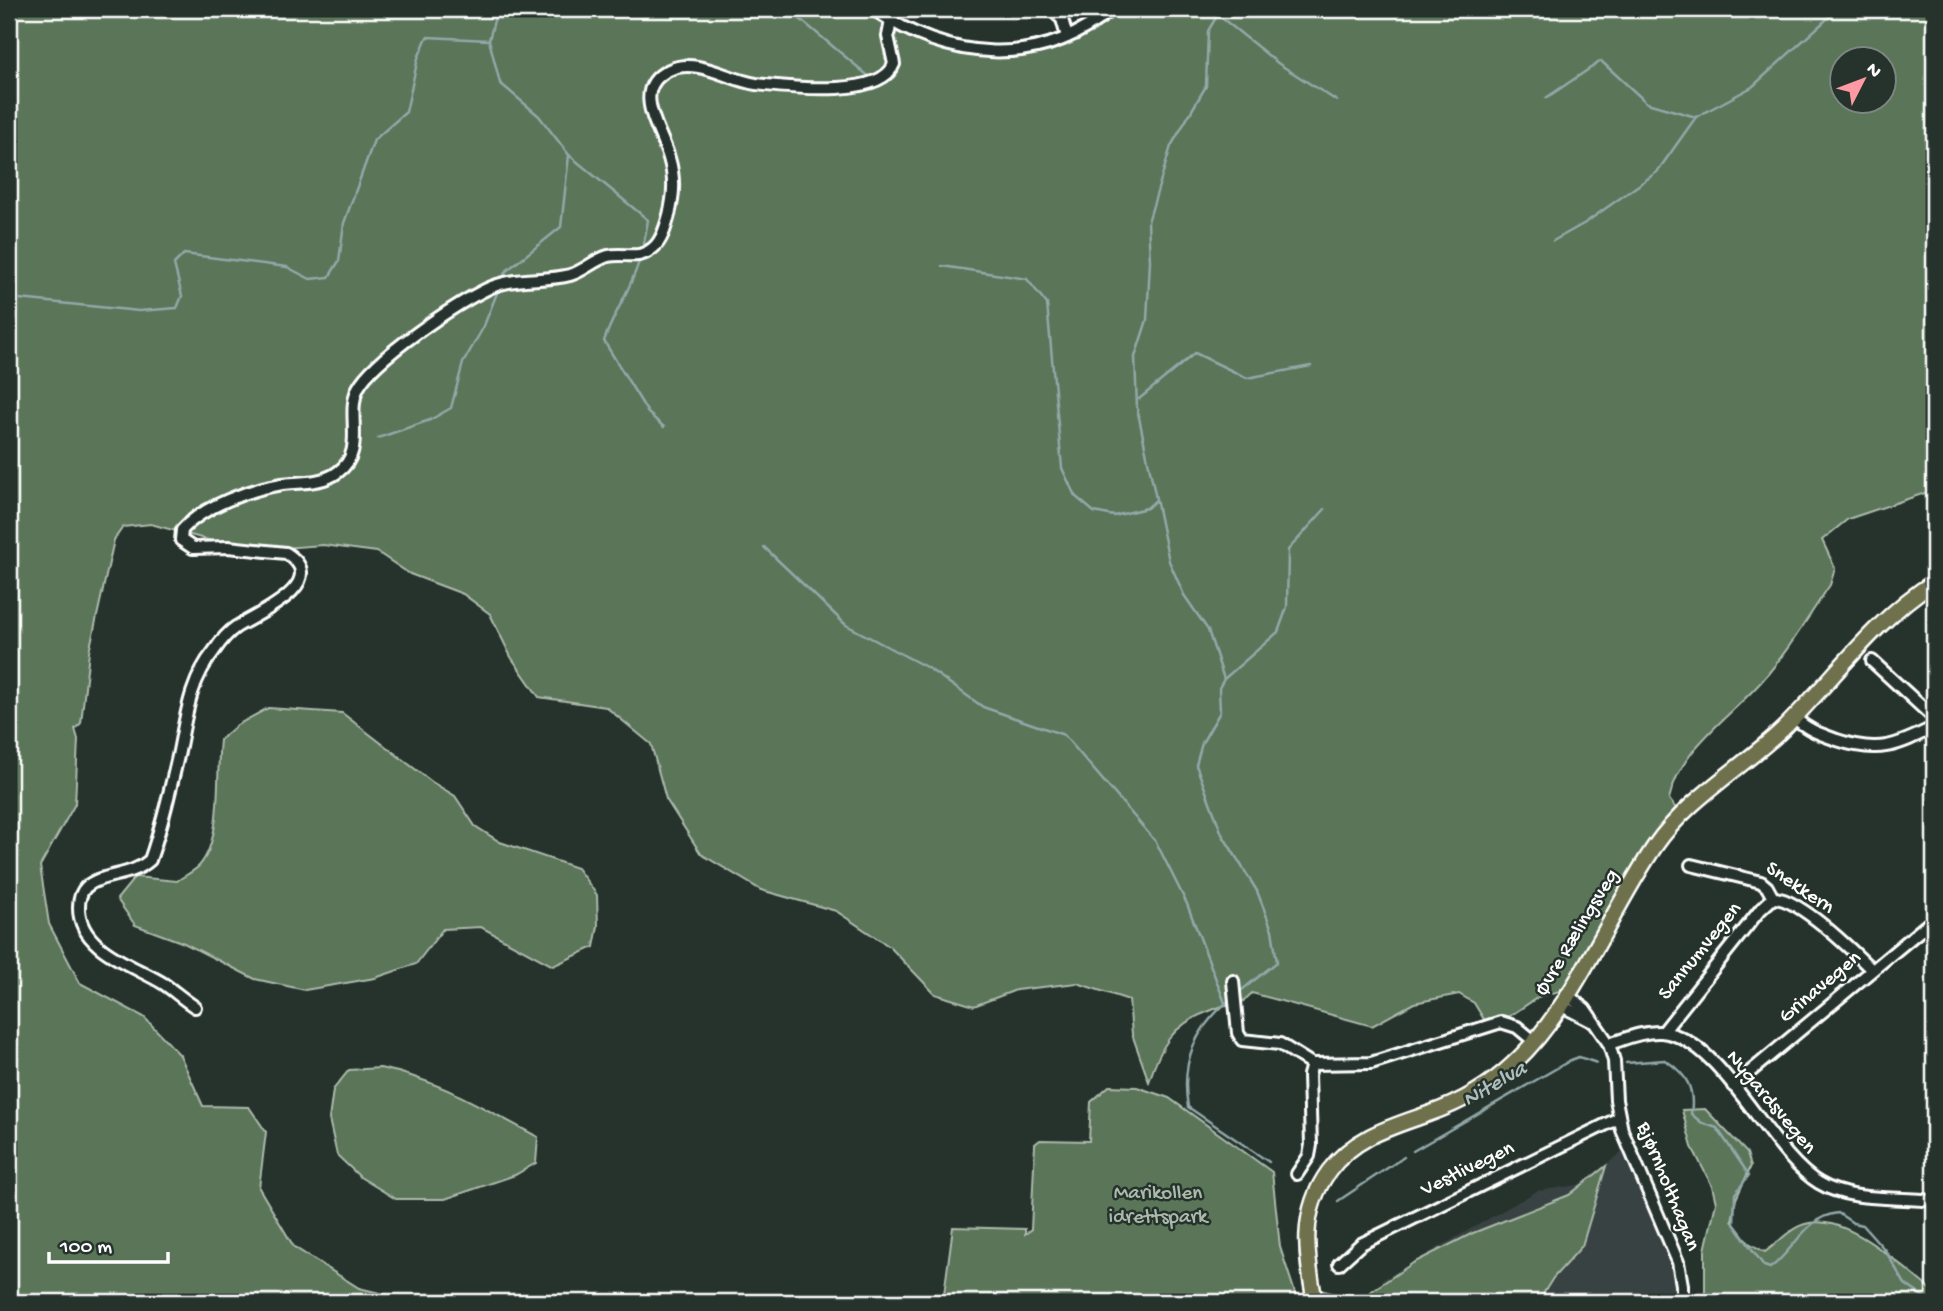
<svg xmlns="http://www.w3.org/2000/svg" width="1943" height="1311" font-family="'Gochi Hand',sans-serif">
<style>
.built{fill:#384242}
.green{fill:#5a7459;stroke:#acbaac;stroke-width:2;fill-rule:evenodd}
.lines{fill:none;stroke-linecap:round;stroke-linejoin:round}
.stream{stroke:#92a8a9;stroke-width:2.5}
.minor-casing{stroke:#fff;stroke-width:16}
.major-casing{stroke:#fff;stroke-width:19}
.minor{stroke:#26332d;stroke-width:10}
.major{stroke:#6e714b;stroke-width:14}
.labels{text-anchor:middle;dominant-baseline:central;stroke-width:5;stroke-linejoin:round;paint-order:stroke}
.street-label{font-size:21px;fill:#fff;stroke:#26332d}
.park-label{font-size:21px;fill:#acbaac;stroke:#26332d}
.water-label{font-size:23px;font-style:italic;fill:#aebebe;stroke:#26332d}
</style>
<rect width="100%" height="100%" fill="#26332d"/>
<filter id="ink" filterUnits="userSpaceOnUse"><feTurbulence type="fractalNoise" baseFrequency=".0143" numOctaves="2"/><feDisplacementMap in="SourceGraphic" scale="14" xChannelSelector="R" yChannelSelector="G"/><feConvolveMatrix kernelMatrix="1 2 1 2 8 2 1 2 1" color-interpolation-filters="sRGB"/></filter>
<g filter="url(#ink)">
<path class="built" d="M1624,1151L1672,1269L1676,1289L1673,1302H1391L1382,1280L1537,1191L1578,1185Z"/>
<g class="green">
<path d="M9,9H879L919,33L950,44L1031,48L1077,26L1103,9H1934V490L1848,519L1822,540L1835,568L1830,585C1808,617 1787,653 1761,682C1728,719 1680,749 1669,799L1683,818L1665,836L1580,986L1540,996L1496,1025L1488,1026L1474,1003L1459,994L1414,1003L1372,1026L1252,993L1239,1005C1226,1003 1220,1007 1207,1012C1172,1025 1160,1047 1149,1082L1132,1034L1129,1000L1077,983L1016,990L974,1006L935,994L890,947L836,911L761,890L701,854L666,799L651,744L606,707L539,697L511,657L490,614L463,594L410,574L377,552L323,545L269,549L212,541L151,524L123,527L114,540L89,652L81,723L75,729L78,739L75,804L40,866L49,924L80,983L144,1017L180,1055L203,1106L249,1107L266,1132L259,1188L294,1247L359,1288L417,1302H9ZM1842,60H1884V102H1842Z"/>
<path d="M268,708L342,713L432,782L455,796L475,826L500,842L577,868L597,895L598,926L594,947L553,966L481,927L443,929L416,964L375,978L305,990L255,979L184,943L135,925L117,899L135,877L177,881C184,876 193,872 199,866C223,840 216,774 220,740L237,725Z"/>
<path d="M380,1068C438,1079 486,1110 538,1137L536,1163L515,1175L445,1199H396L360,1177L337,1155L329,1119L333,1090L349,1070Z"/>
<path d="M1109,1086L1137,1087L1169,1098L1272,1172L1280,1247L1298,1302H943L953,1227L1025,1229V1234L1031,1230L1035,1144L1040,1140L1089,1141L1091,1102Z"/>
<path d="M1705,1109L1747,1153L1751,1166L1736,1199L1732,1221L1749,1243L1765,1252C1777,1244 1790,1228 1805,1224C1847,1212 1903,1268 1934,1292V1302H1705V1250L1716,1203L1712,1186L1692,1147L1682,1110Z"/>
<path d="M1606,1166L1582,1246L1553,1278L1538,1302H1319L1316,1289L1347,1297L1367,1294L1413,1263L1473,1233L1569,1195Z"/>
</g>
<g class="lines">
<g class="stream">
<path d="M497,9L489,40L500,83L539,116L569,155L648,220L643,249"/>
<path d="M788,9L872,79"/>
<path d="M1221,9L1208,31L1206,86L1171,146L1148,222L1150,261L1147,320L1135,357L1137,408L1169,561L1184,595L1208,630L1224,679L1219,688L1220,712L1202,743L1196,765L1222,834L1257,891L1272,930L1277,962L1237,994"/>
<path d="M1218,15L1279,64L1337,101"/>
<path d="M1546,98L1601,61L1647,103L1696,117"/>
<path d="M1553,241L1585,223L1657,172L1696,117L1752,87L1838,9"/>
<path d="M640,258C632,288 614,312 604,341L648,413L664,427"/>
<path d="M942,266L1027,279L1047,304L1062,468L1075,496L1094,512L1114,516L1147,508L1156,500"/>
<path d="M503,279L505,272L561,227L569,155"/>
<path d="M9,298L139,311L177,308L182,296L174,264L184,254L287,267L310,279L329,277L339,261L344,223L374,140L406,112L418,58L427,37L489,40"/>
<path d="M1139,399L1195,353L1247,378L1311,366"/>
<path d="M378,438L430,420L451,408L463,363L483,328L499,288"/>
<path d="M764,547L846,625L928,668L983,707L1064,735L1156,842L1187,904L1225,1003"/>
<path d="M1224,679L1278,632L1287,607L1288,550L1325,509"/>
<path d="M1232,998C1196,1027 1180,1060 1188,1107L1269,1162"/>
<path d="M1626,1063L1665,1060C1687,1074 1695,1089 1691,1114L1702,1123L1717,1128L1749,1175L1735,1194L1734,1224L1764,1266L1770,1268C1794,1251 1806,1216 1838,1213L1853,1223L1863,1225L1885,1250L1905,1284L1931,1302"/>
<path d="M1413,1151L1571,1060L1579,1057L1597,1063"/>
<path d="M1338,1201L1404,1157"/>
</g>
<g class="minor-casing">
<g id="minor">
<path d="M873,9C948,61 1039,70 1112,9"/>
<path d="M1051,9L1062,19L1067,37"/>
<path d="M1872,661L1934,718"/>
<path d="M1794,717C1807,730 1820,734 1837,740C1878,754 1897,746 1934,727"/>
<path d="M1691,865L1761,882L1767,887L1773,898"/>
<path d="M1773,898C1798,897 1854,952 1872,970"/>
<path d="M1233,981L1238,1033L1242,1040L1280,1044L1312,1064"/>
<path d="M1566,994L1585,1009L1609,1044L1614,1061L1616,1100L1622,1130L1678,1262L1682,1285V1302"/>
<path d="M1560,1005L1591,1021"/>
<path d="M195,1007C184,1000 174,991 164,984C136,966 78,950 79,907C79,900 81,892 86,887C104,872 130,878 150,860C162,826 170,791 178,756C186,718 189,682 214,651C220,642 227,633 236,627C253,616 334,583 286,553L228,547L193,548L181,540L182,530C203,506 251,489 282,484C300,482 322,484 338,472C367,451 345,415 358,388C373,359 456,304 487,289C513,276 543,282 570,275C584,271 594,260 608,256C625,252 638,261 653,248C662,241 666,226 669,215C674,195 675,178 669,158C661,129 629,89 669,70C697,57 728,80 756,84C787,87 881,99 894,64L888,36L891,21"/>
<path d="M1663,1032L1760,910L1773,898"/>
<path d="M1609,1044C1625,1039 1643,1031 1661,1032C1722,1037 1768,1153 1819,1183C1852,1203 1898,1196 1934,1201"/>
<path d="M1312,1064L1371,1063L1501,1022L1517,1027L1535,1042"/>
<path d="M1733,1086L1934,919"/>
<path d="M1297,1174L1309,1156L1311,1145L1309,1075L1312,1064"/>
<path d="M1339,1264L1361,1244L1619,1118"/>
</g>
</g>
<g class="major-casing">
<path id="major" d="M1315,1302C1306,1255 1299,1212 1329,1171C1354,1137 1391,1127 1428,1114C1460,1103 1490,1086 1514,1063C1573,1009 1609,913 1655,846C1687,799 1742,768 1783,729C1833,680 1875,619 1934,582"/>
</g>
<use href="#minor" class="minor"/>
<use href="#major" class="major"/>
</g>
</g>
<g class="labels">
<g class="street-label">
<text transform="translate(1799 889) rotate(34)">Snekkern</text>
<text transform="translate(1578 933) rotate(-59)">Øvre Rælingsveg</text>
<text transform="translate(1701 952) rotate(-51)">Sannumvegen</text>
<text transform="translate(1821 988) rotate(-40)">Grinavegen</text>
<text transform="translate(1770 1103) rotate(50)">Nygardsvegen</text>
<text transform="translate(1468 1170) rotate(-26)">Vestlivegen</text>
<text transform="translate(1667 1187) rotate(68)">Bjørnholthagan</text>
</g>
<g class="park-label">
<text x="1158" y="1194">Marikollen<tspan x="1158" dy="24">idrettspark</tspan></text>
</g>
<g class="water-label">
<text transform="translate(1495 1085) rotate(-30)">Nitelva</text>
</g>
</g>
<rect width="1943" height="1311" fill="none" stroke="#26332d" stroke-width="35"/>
<rect x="18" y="18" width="1908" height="1276" fill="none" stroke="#fff" stroke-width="2.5" filter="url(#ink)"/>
<g transform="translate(1863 80) rotate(48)"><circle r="33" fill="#26332d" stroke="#7d8581" stroke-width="2"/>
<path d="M0-5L12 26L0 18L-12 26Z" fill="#ff9aa2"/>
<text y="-10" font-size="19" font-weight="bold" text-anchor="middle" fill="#ffffff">N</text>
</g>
<path d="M49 1252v10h119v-10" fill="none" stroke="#ffffff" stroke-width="3.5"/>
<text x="60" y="1252" font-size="21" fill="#ffffff" stroke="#26332d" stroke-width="5" paint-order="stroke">100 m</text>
</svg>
